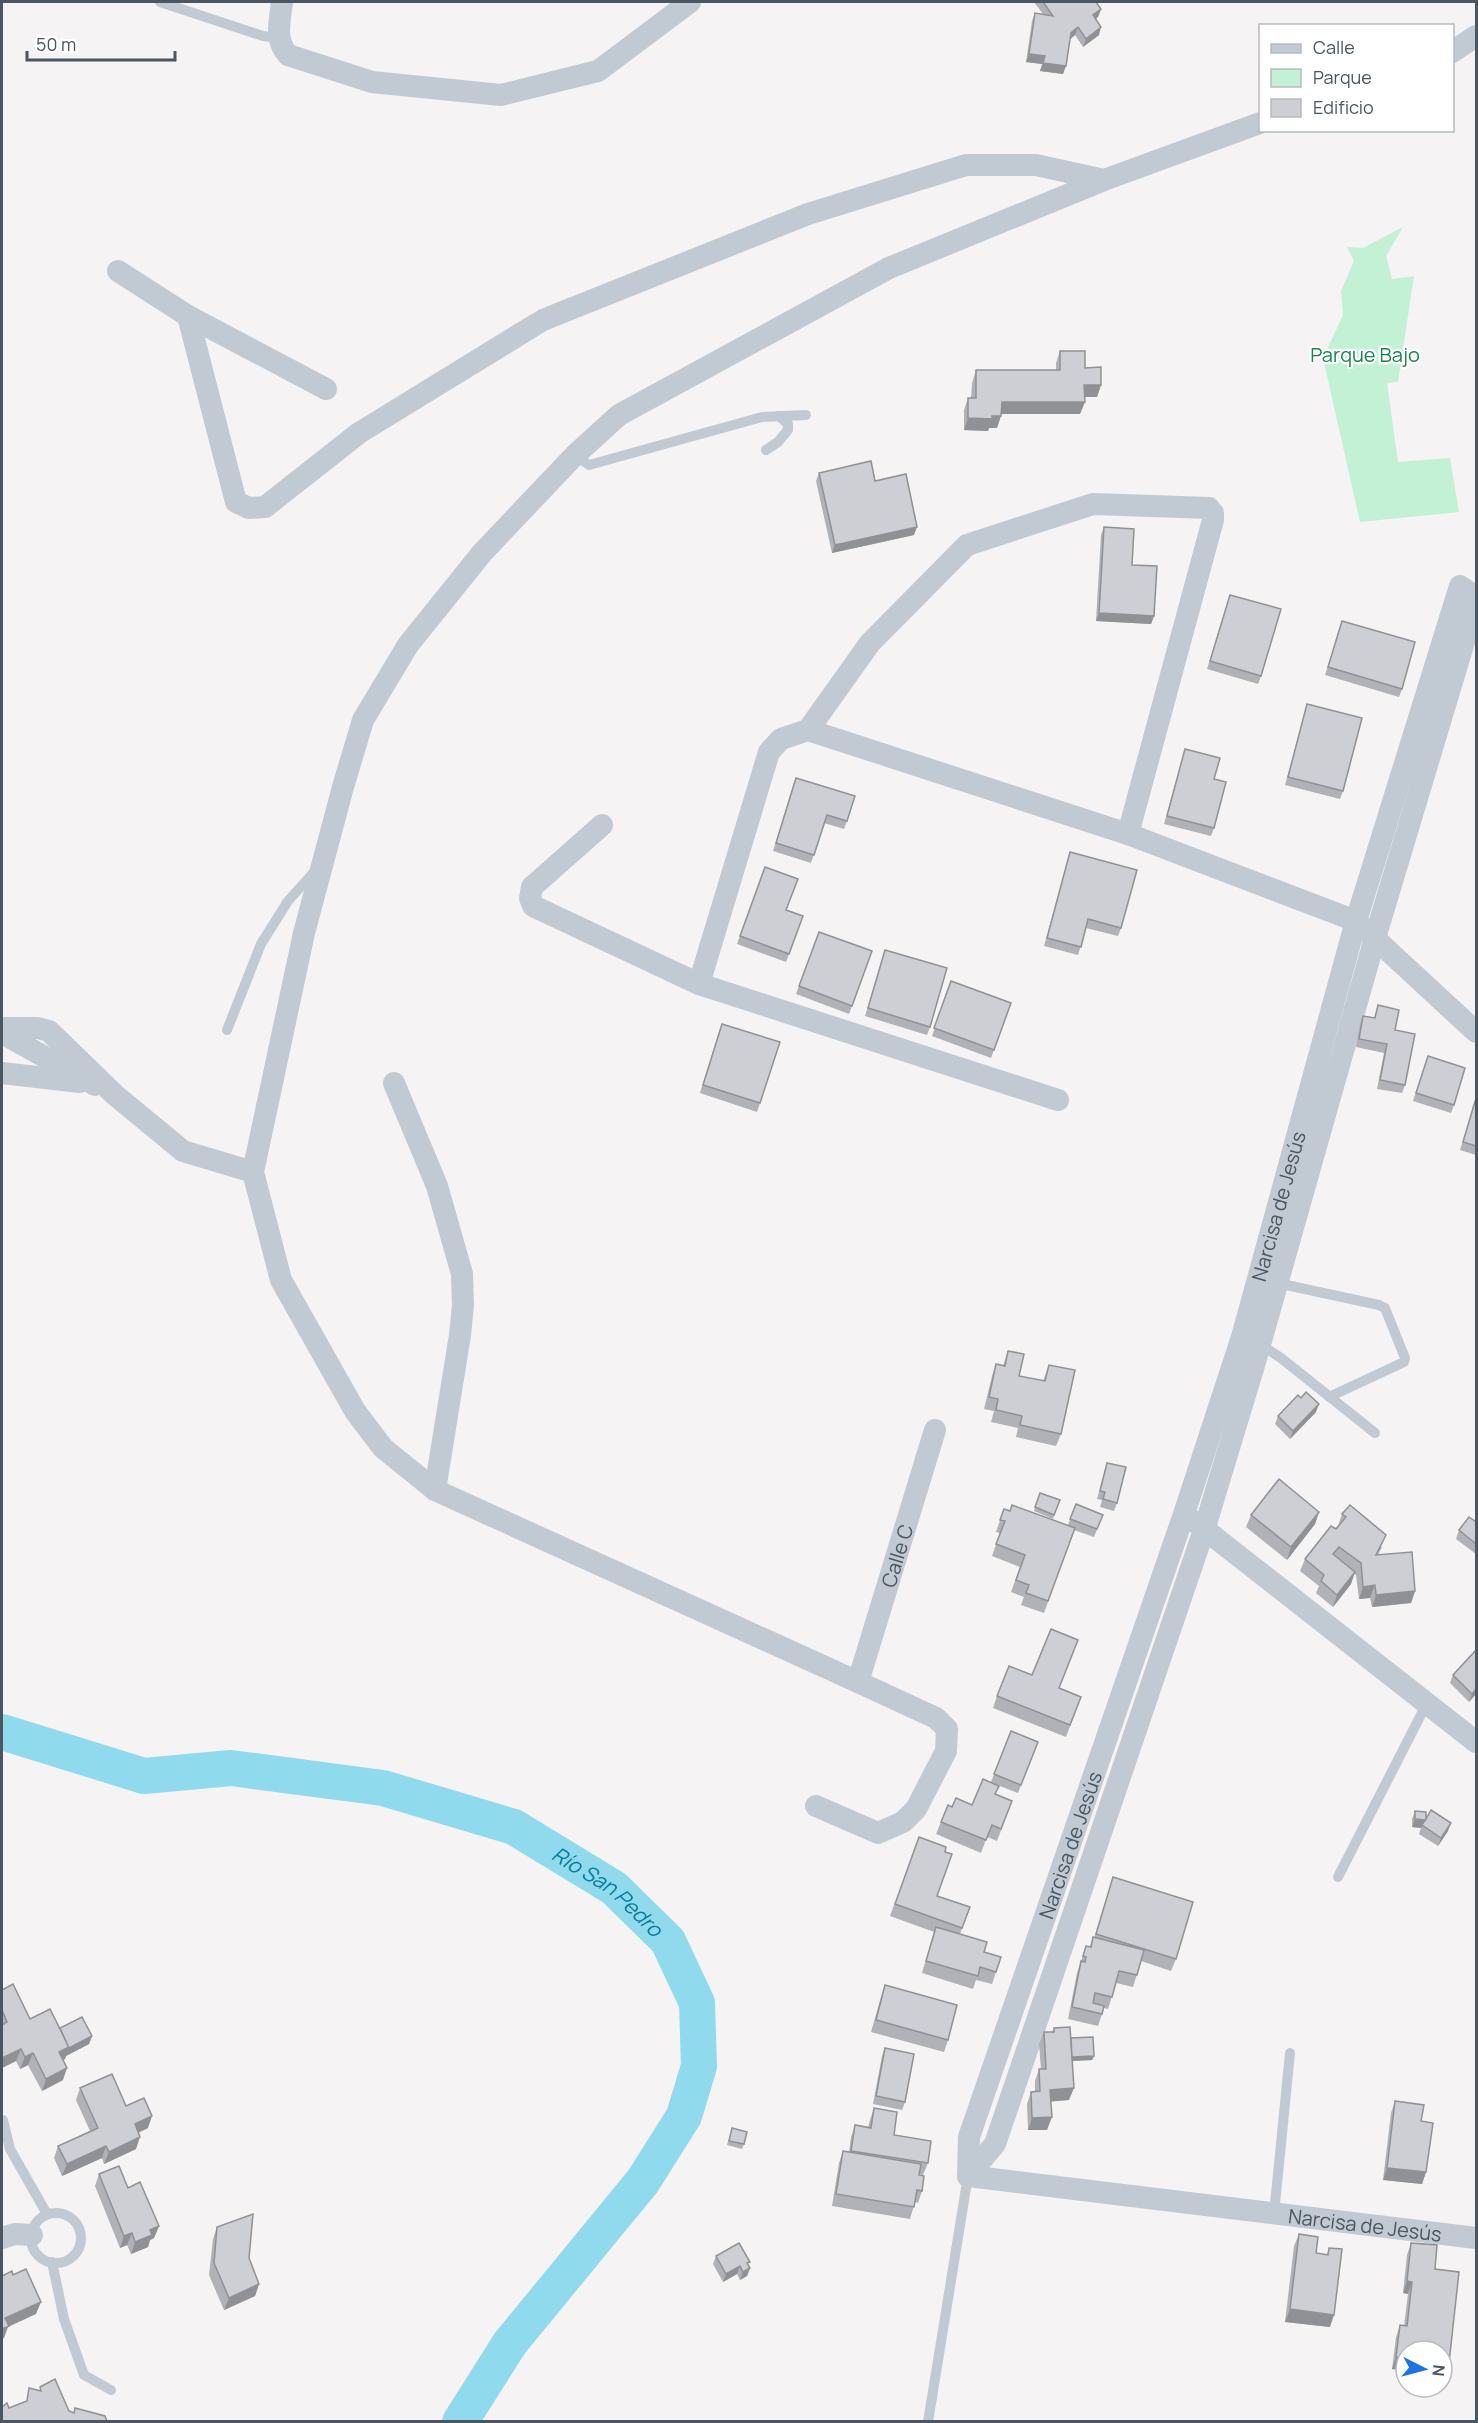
<svg xmlns="http://www.w3.org/2000/svg" width="1478" height="2423" font-family="Manrope,sans-serif">
<style>
.green{fill:#c3f1d5}
.lines{fill:none;stroke-linecap:round;stroke-linejoin:round}
.river{stroke:#90daee;stroke-width:36}
.service{stroke:#c1cad2;stroke-width:10}
.minor{stroke:#c1cad2;stroke-width:22}
.wall{fill:#b0b2b7}
.shaded-wall{fill:#909195}
.building{fill:#cdcfd5;stroke:#909195;stroke-width:1.5}
.labels{text-anchor:middle;dominant-baseline:central;stroke-width:4.5;stroke-linejoin:round;paint-order:stroke}
.park-label{font-size:20px;fill:#17864f;stroke:#fff}
.street-label{font-size:20px;fill:#4a5661;stroke:#fff}
.water-label{font-size:21px;font-style:italic;fill:#0c7c9b;stroke:#fff}
</style>
<rect width="100%" height="100%" fill="#f5f3f3"/>
<path class="green" d="M1403,227L1386,256L1392,279L1414,276L1398,382L1387,383L1398,462L1450,458L1459,512L1360,522L1323,358L1343,315L1341,291L1354,261L1347,247L1363,248Z"/>
<g class="lines">
<path class="river" id="s1" d="M2,1732L144,1776L231,1768L383,1788L514,1827L614,1888L668,1941L697,2003L699,2066L684,2116L643,2181L510,2343L460,2422"/>
<g class="service">
<path d="M160,2L263,36L279,38"/>
<path d="M766,450L778,442L788,430V424L779,416"/>
<path d="M575,455L589,465L762,417L806,415"/>
<path d="M227,1030L261,944L288,901L315,871"/>
<path d="M1277,1283L1379,1305L1385,1308L1405,1358L1404,1362L1329,1397"/>
<path d="M1260,1344L1281,1358L1375,1433"/>
<path d="M1338,1877L1427,1703"/>
<path d="M3,2120L10,2149L47,2214"/>
<circle cx="56" cy="2238" r="25"/>
<path d="M1274,2214L1290,2053"/>
<path d="M52,2262L64,2319L84,2375L111,2390"/>
<path d="M928,2422L968,2176"/>
</g>
<g class="minor">
<path d="M282,2C280,21 274,39 288,55L372,82L501,95L598,71L690,2"/>
<path d="M1452,52L1476,36"/>
<path d="M118,271L188,316L326,389"/>
<path d="M188,316L236,502L249,508L265,507L359,433L543,320L808,214L966,165H1036L1104,180"/>
<path d="M808,730L870,643L967,545L1093,504L1209,508L1213,513V520L1128,834"/>
<path d="M602,825L532,887L530,898L533,906L699,984"/>
<path d="M3,1028H38L49,1031L115,1095L183,1151L253,1172"/>
<path d="M2,1033L95,1085"/>
<path d="M2,1073L80,1082"/>
<path d="M394,1083L437,1186L462,1274L463,1305L460,1335L435,1490"/>
<path d="M1058,1100L699,984L769,752L781,739L808,730L1128,834L1356,921L1476,1032"/>
<path d="M1194,1521L1476,1742"/>
<path id="s2" d="M858,1682L935,1430"/>
<path d="M816,1806L878,1833L903,1822L916,1809L946,1751L947,1729L936,1718L858,1682L435,1490L383,1448L355,1411L281,1280L253,1172L304,933L343,787L363,720L408,645L482,553L575,455L619,415L889,268L1104,180L1260,123"/>
<path id="s3" d="M968,2176L969,2137L1184,1514L1242,1337L1356,921L1460,586L1476,597"/>
<path d="M968,2176L995,2144L1205,1527L1255,1362L1375,938L1476,602"/>
<path id="s4" d="M968,2176L1476,2238"/>
<path d="M2,2238L15,2234L32,2235"/>
</g>
</g>
<g class="wall">
<path d="M1034,2H1096L1101,9L1098,17L1096,19L1099,35L1083,47L1075,35L1070,39L1063,74L1040,71L1042,64L1026,62L1032,21L1035,13L1043,14Z"/>
<path d="M1060,351L1085,368L1101,385L1097,397H1084L1080,414H1001L997,428H989L988,431L964,430V410L968,398H971L972,383L976,370H1056V363Z"/>
<path d="M819,473L875,481L914,535L832,553L816,481Z"/>
<path d="M1104,527L1132,565L1154,616L1151,624L1096,621L1101,535Z"/>
<path d="M1230,595L1261,676L1258,684L1207,669Z"/>
<path d="M1342,621L1402,689L1399,697L1325,675Z"/>
<path d="M1307,704L1343,791L1340,799L1285,785Z"/>
<path d="M1185,749L1214,779V828L1211,836L1164,824Z"/>
<path d="M793,786L847,821L844,829L824,823L811,863L773,851Z"/>
<path d="M1070,852L1121,928L1118,936L1086,928L1078,955L1044,946Z"/>
<path d="M765,867L786,910L803,916L786,962L737,944Z"/>
<path d="M819,932L872,951L849,1014L796,994Z"/>
<path d="M885,950L930,1027L927,1035L865,1016Z"/>
<path d="M951,981L1011,1003L991,1058L932,1036Z"/>
<path d="M1378,1005L1395,1030L1405,1085L1402,1093L1377,1089L1384,1053L1356,1047L1360,1024L1363,1016L1374,1018Z"/>
<path d="M719,1032L760,1103L757,1112L700,1093Z"/>
<path d="M1425,1064L1454,1105L1451,1113L1413,1101Z"/>
<path d="M1476,1098V1155L1460,1150Z"/>
<path d="M1008,1351L1019,1376L1043,1381L1049,1365L1061,1434L1056,1446L1016,1437L1018,1428L991,1422L994,1411L984,1409L992,1376L996,1364L1003,1366Z"/>
<path d="M1301,1398L1316,1412L1290,1439L1275,1424L1278,1416Z"/>
<path d="M1107,1463L1117,1503L1114,1511L1100,1507L1102,1500L1097,1499Z"/>
<path d="M1040,1493L1060,1500L1053,1519L1034,1511Z"/>
<path d="M1076,1504L1103,1515L1094,1537L1074,1530L1044,1613L1021,1605L1024,1597L1011,1592L1020,1567L992,1556L1000,1533L996,1532L1004,1509L1068,1525Z"/>
<path d="M1319,1512L1315,1524L1287,1560L1246,1527L1251,1515Z"/>
<path d="M1342,1514L1382,1547L1378,1555L1415,1591L1411,1603L1372,1607L1370,1598L1359,1599L1356,1575L1354,1574L1351,1584L1333,1607L1316,1593L1319,1586L1300,1571L1305,1559L1338,1526Z"/>
<path d="M1476,1522V1554L1456,1539L1459,1530Z"/>
<path d="M1453,1675L1476,1694L1469,1702L1450,1683Z"/>
<path d="M1059,1688L1081,1697L1066,1737L993,1708L997,1696Z"/>
<path d="M1011,1731L1038,1742L1018,1793L997,1785L996,1794L1012,1801L997,1841L987,1837L981,1853L936,1834L941,1822L952,1807L972,1805L991,1782Z"/>
<path d="M1415,1811L1426,1819L1448,1831L1438,1846L1419,1834L1421,1828L1412,1827V1819Z"/>
<path d="M919,1837L945,1852L937,1896L970,1907L960,1934L984,1952L996,1972L992,1984L976,1980L973,1989L922,1973L934,1932L890,1916Z"/>
<path d="M1113,1877L1176,1959L1171,1971L1141,1961L1133,1987L1116,1983L1108,2009L1104,2008L1098,2026L1068,2019L1077,1973L1086,1946H1090L1093,1937L1094,1938Z"/>
<path d="M885,1985L948,2040L944,2052L871,2032L881,1997Z"/>
<path d="M2,1990L30,2019L60,2028L92,2036L89,2044L66,2056L65,2059L63,2060V2080L42,2091L28,2065L20,2069L16,2061L2,2068Z"/>
<path d="M1054,2028L1094,2056L1092,2060L1072,2061L1069,2100L1051,2101L1047,2130H1028L1027,2104L1031,2092L1035,2091V2081L1039,2069H1041L1039,2044L1044,2032H1052Z"/>
<path d="M885,2048L905,2102L902,2110L873,2104L882,2056Z"/>
<path d="M80,2088L126,2106L148,2128L138,2133L136,2149L104,2164L102,2158L62,2176L54,2158L58,2146L90,2131L76,2100Z"/>
<path d="M1395,2101L1421,2121L1426,2172L1422,2184L1383,2180L1391,2113Z"/>
<path d="M874,2108L894,2135L928,2163L923,2175L919,2174L922,2191L918,2203L915,2202L910,2219L832,2206L839,2163L843,2151L849,2152L851,2137L855,2125L868,2127L870,2120Z"/>
<path d="M731,2132L744,2144L742,2149L727,2145Z"/>
<path d="M99,2174L128,2188L159,2226L154,2238L150,2240L148,2247L131,2254L127,2245L120,2248L95,2186Z"/>
<path d="M217,2227L249,2258L259,2284L255,2296L224,2310L209,2275L213,2239Z"/>
<path d="M1299,2234L1316,2253L1327,2254L1329,2248L1330,2327L1285,2322L1294,2246Z"/>
<path d="M1411,2243L1435,2269L1449,2363L1445,2375L1406,2351V2371L1392,2369L1396,2337L1400,2325L1404,2326L1408,2294L1403,2293L1407,2255Z"/>
<path d="M716,2256L749,2266L750,2268L747,2276L740,2280L737,2274L723,2282L713,2264Z"/>
</g>
<g class="shaded-wall">
<path d="M1101,9L1098,17L1090,23L1093,15Z"/>
<path d="M1078,27L1075,35L1068,41L1071,33Z"/>
<path d="M1101,27L1099,35L1083,47L1086,39Z"/>
<path d="M1029,54L1045,56L1042,64L1026,62Z"/>
<path d="M1043,63L1066,66L1063,74L1040,71Z"/>
<path d="M1084,385H1101L1097,397H1080Z"/>
<path d="M1002,402H1085L1080,414H997Z"/>
<path d="M992,416H1001L997,428H989L988,431L964,430L968,418Z"/>
<path d="M917,527L914,535L832,553L835,545Z"/>
<path d="M1099,613L1154,616L1151,624L1096,621Z"/>
<path d="M1319,1404L1316,1412L1290,1439L1293,1431Z"/>
<path d="M1319,1512L1315,1524L1287,1560L1291,1547Z"/>
<path d="M1355,1572L1351,1584L1333,1607L1337,1595Z"/>
<path d="M1375,1585L1370,1598L1359,1599L1363,1587Z"/>
<path d="M1415,1591L1411,1603L1372,1607L1376,1595Z"/>
<path d="M1476,1689V1694L1469,1702L1472,1694Z"/>
<path d="M1415,1819L1425,1820L1421,1828L1412,1827Z"/>
<path d="M1451,1823L1448,1831L1438,1846L1441,1838Z"/>
<path d="M92,2036L89,2044L66,2056L65,2059L55,2064L59,2052Z"/>
<path d="M21,2049L16,2061L2,2068V2058Z"/>
<path d="M33,2053L28,2065L20,2069L25,2057Z"/>
<path d="M1094,2056L1092,2060L1071,2061L1072,2057Z"/>
<path d="M67,2068L63,2080L42,2091L46,2079Z"/>
<path d="M1074,2088L1069,2100L1046,2102L1050,2090Z"/>
<path d="M152,2116L148,2128L130,2136L135,2124Z"/>
<path d="M1052,2117L1047,2130H1028L1032,2118Z"/>
<path d="M140,2137L136,2149L104,2164L109,2152Z"/>
<path d="M106,2146L102,2158L62,2176L67,2164Z"/>
<path d="M1387,2168L1426,2172L1422,2184L1383,2180Z"/>
<path d="M159,2226L154,2238L150,2240L148,2247L131,2254L135,2242L150,2230Z"/>
<path d="M132,2233L127,2245L120,2248L124,2236Z"/>
<path d="M740,2266L737,2274L723,2282L726,2274Z"/>
<path d="M750,2268L747,2276L740,2280L743,2272Z"/>
<path d="M1407,2281L1412,2282L1408,2294L1403,2293Z"/>
<path d="M259,2284L255,2296L224,2310L229,2298Z"/>
<path d="M41,2302L36,2314L8,2327L4,2338L2,2339V2329L5,2318Z"/>
<path d="M1290,2309L1334,2315L1330,2327L1285,2322Z"/>
<path d="M1396,2357L1406,2358V2371L1392,2369Z"/>
<path d="M1442,2362L1449,2363L1445,2375H1442Z"/>
</g>
<g class="building">
<path d="M1043,2H1096L1101,9L1093,15L1101,27L1086,39L1078,27L1071,33L1066,66L1043,63L1045,56L1029,54L1035,13L1053,16Z"/>
<path d="M1060,351H1085V368L1101,367V385H1084L1085,402H1002L1001,416H992V419L968,418V398H976V370H1060Z"/>
<path d="M871,461L875,481L906,474L917,527L835,545L819,473Z"/>
<path d="M1104,527L1134,529L1132,565L1157,566L1154,616L1099,613Z"/>
<path d="M1230,595L1281,609L1261,676L1210,661Z"/>
<path d="M1342,621L1415,642L1402,689L1328,667Z"/>
<path d="M1307,704L1362,718L1343,791L1288,777Z"/>
<path d="M1185,749L1220,758L1214,779L1226,782L1214,828L1167,816Z"/>
<path d="M796,778L855,796L847,821L827,815L814,855L776,843Z"/>
<path d="M1070,852L1137,870L1121,928L1088,919L1081,947L1047,938Z"/>
<path d="M765,867L798,879L786,910L803,916L789,954L740,936Z"/>
<path d="M819,932L872,951L852,1006L799,986Z"/>
<path d="M885,950L947,968L930,1027L868,1008Z"/>
<path d="M951,981L1011,1003L994,1050L934,1028Z"/>
<path d="M1378,1005L1399,1010L1395,1030L1415,1034L1405,1085L1380,1080L1387,1044L1359,1039L1363,1016L1375,1018Z"/>
<path d="M722,1024L780,1042L760,1103L703,1085Z"/>
<path d="M1428,1056L1465,1068L1454,1105L1416,1093Z"/>
<path d="M1476,1098V1146L1463,1142Z"/>
<path d="M1008,1351L1024,1354L1019,1376L1045,1381L1049,1365L1075,1370L1061,1434L1020,1425L1022,1416L996,1410L998,1399L989,1397L996,1364L1005,1366Z"/>
<path d="M1306,1392L1319,1404L1293,1431L1278,1416L1298,1395L1301,1398Z"/>
<path d="M1107,1463L1126,1467L1117,1503L1103,1499L1105,1492L1100,1491Z"/>
<path d="M1279,1479L1319,1512L1291,1547L1251,1515Z"/>
<path d="M1040,1493L1060,1500L1054,1515L1035,1507Z"/>
<path d="M1076,1504L1103,1515L1097,1529L1070,1519Z"/>
<path d="M1012,1505L1075,1528L1048,1601L1026,1593L1029,1585L1016,1580L1025,1555L996,1544L1005,1521L1000,1520L1004,1509L1010,1511Z"/>
<path d="M1350,1505L1386,1535L1376,1555L1412,1552L1415,1591L1376,1595L1375,1585L1363,1587L1361,1563L1339,1547L1333,1554L1355,1572L1337,1595L1321,1581L1324,1575L1305,1559L1331,1526L1336,1529L1346,1517L1342,1514Z"/>
<path d="M1469,1517L1476,1522V1544L1459,1530Z"/>
<path d="M1051,1629L1078,1640L1059,1688L1081,1697L1070,1725L997,1696L1009,1666L1032,1675Z"/>
<path d="M1476,1650V1689L1472,1694L1453,1675Z"/>
<path d="M1011,1731L1038,1742L1021,1785L994,1774Z"/>
<path d="M983,1779L999,1786L995,1794L1012,1801L1001,1829L992,1825L986,1840L941,1822L948,1805L952,1807L956,1798L972,1805Z"/>
<path d="M1431,1810L1451,1823L1441,1838L1422,1825L1425,1820L1415,1819V1811L1426,1812V1819Z"/>
<path d="M919,1837L946,1847L945,1852L952,1854L937,1896L970,1907L962,1928L895,1904Z"/>
<path d="M1113,1877L1193,1902L1176,1959L1096,1934Z"/>
<path d="M936,1927L987,1942L984,1952L1001,1957L996,1972L980,1967L978,1976L926,1961Z"/>
<path d="M1093,1937L1144,1950L1137,1975L1119,1971L1112,1997L1095,1993L1093,2003L1104,2006L1102,2014L1072,2007L1081,1961L1085,1962L1086,1957L1083,1956L1086,1946L1091,1947Z"/>
<path d="M13,1984L30,2019L50,2009L69,2047L59,2052L67,2068L46,2079L33,2053L25,2057L21,2049L2,2058V2025L7,2022L2,2010V1990Z"/>
<path d="M885,1985L957,2005L948,2040L876,2020Z"/>
<path d="M82,2017L92,2036L69,2048L60,2028Z"/>
<path d="M1070,2027L1074,2088L1050,2090L1052,2117L1032,2118L1031,2092L1040,2091L1039,2069H1046L1044,2032H1054V2028Z"/>
<path d="M1093,2037L1094,2056L1072,2057L1071,2038Z"/>
<path d="M885,2048L914,2054L905,2102L876,2096Z"/>
<path d="M112,2074L126,2106L144,2098L152,2116L135,2124L140,2137L109,2152L106,2146L67,2164L58,2146L98,2128L80,2088Z"/>
<path d="M1395,2101L1424,2105L1421,2121L1433,2123L1426,2172L1387,2168Z"/>
<path d="M874,2108L897,2112L894,2135L931,2141L928,2163L851,2151L855,2125L871,2128Z"/>
<path d="M732,2128L747,2132L744,2144L729,2141Z"/>
<path d="M843,2151L921,2164L919,2175L924,2176L922,2191L917,2190L914,2207L836,2194Z"/>
<path d="M119,2166L128,2188L140,2182L159,2226L150,2230L152,2235L135,2242L132,2233L124,2236L99,2174Z"/>
<path d="M253,2214L249,2258L259,2284L229,2298L214,2263L217,2227Z"/>
<path d="M1299,2234L1318,2237L1316,2253L1328,2255L1329,2248L1342,2249L1334,2315L1290,2309Z"/>
<path d="M739,2243L750,2262L747,2263L750,2268L743,2272L740,2266L726,2274L716,2256Z"/>
<path d="M1411,2243L1437,2245L1435,2269L1459,2272L1449,2363L1442,2362V2351H1406V2358L1396,2357L1400,2325L1407,2326L1412,2282L1407,2281Z"/>
<path d="M26,2269L41,2302L5,2318L9,2326L2,2329V2276L12,2271L13,2275Z"/>
<path d="M55,2379L69,2411L74,2413L75,2408L105,2416L107,2421H2V2407L7,2403L9,2408L27,2401L29,2388L41,2391L40,2387Z"/>
</g>
<g class="labels">
<g class="park-label">
<text x="1365" y="354">Parque Bajo</text>
</g>
<g class="street-label">
<text stroke="none"><textPath href="#s3" startOffset="1020">Narcisa de Jesús</textPath></text>
<text stroke="none"><textPath href="#s2" startOffset="132">Calle C</textPath></text>
<text stroke="none"><textPath href="#s3" startOffset="348">Narcisa de Jesús</textPath></text>
<text stroke="none"><textPath href="#s4" startOffset="400">Narcisa de Jesús</textPath></text>
</g>
<g class="water-label">
<text stroke="none"><textPath href="#s1" startOffset="640">Río San Pedro</textPath></text>
</g>
</g>
<rect width="1478" height="2423" fill="none" stroke="#4a5661" stroke-width="6"/>
<rect x="1259" y="24" width="195" height="108" fill="#ffffff" stroke="#b7bbc0" stroke-width="1.5"/>
<rect x="1271" y="44" width="30" height="9" fill="#c1cad2" stroke="#b7bbc0" stroke-width="1.5"/>
<text x="1313" y="54" font-size="18" fill="#4a5661">Calle</text>
<rect x="1271" y="69" width="30" height="18" fill="#c3f1d5" stroke="#b7bbc0" stroke-width="1.5"/>
<text x="1313" y="84" font-size="18" fill="#4a5661">Parque</text>
<rect x="1271" y="99" width="30" height="18" fill="#cdcfd5" stroke="#b7bbc0" stroke-width="1.5"/>
<text x="1313" y="114" font-size="18" fill="#4a5661">Edificio</text>
<g transform="translate(1424 2369) rotate(96)"><circle r="28" fill="#ffffff" stroke="#b7bbc0" stroke-width="1.5"/>
<path d="M0-4.5L10 22L0 15L-10 22Z" fill="#1a73e8"/>
<text y="-9" font-size="16" font-weight="bold" text-anchor="middle" fill="#4a5661">N</text>
</g>
<path d="M27 51v9h148v-9" fill="none" stroke="#4a5661" stroke-width="3"/>
<text x="36" y="51" font-size="18" fill="#4a5661" stroke="#ffffff" stroke-width="4.5" paint-order="stroke">50 m</text>
</svg>
